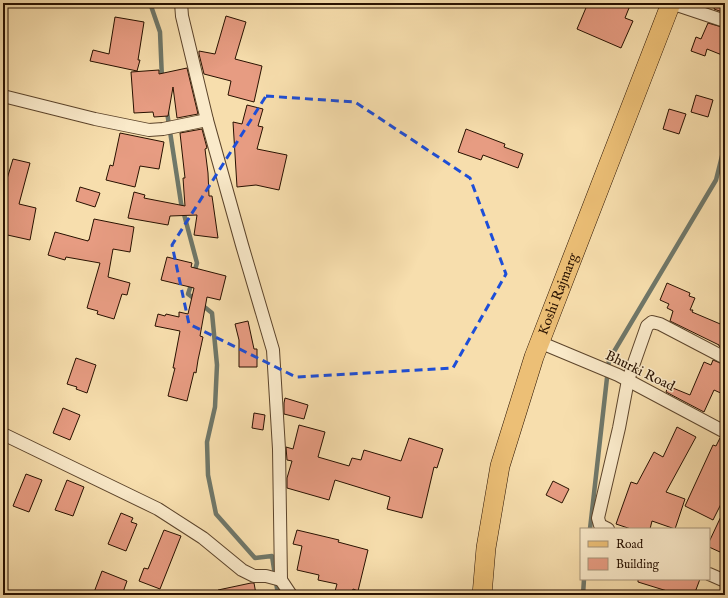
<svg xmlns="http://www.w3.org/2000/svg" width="728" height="598" font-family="'IM FELL English',serif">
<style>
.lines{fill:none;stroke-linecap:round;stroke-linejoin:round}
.stream{stroke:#6f7769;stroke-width:4.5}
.building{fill:#e79c82;stroke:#281100}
.street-casing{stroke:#5c442b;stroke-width:14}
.primary-casing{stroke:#281100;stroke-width:20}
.street{stroke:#faeaca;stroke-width:12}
.primary{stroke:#ecbf76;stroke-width:19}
.marked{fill:none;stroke:#1d4ed8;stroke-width:3;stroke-dasharray:8 5;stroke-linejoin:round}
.labels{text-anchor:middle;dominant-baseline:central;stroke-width:3;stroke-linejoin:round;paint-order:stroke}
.street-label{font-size:14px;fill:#281100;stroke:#faeaca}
</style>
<rect width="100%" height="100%" fill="#f7dead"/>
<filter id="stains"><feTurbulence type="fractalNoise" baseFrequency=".005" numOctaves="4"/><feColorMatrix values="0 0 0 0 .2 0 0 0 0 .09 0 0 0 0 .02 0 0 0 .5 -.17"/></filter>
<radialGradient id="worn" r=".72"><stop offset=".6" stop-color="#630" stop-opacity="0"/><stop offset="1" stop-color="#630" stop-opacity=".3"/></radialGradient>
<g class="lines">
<g class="stream">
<path d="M150,3L160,32L162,79"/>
<path d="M167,112L181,203L197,263L194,273"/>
<path d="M192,282L188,294L196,300"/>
<path d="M202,305L212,313L217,365L215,407L207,442L208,475L216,514L255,558L272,556L278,595"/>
<path d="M590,529L609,360L716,180L725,144"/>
<path d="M583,595L584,579"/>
</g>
</g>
<g class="building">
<path d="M588,3H631L625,18L633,21L621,48L577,29Z"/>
<path d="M716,3H725V13L714,9Z"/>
<path d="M226,16L246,22L235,59L262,66L254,102L228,95L231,81L204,74L199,54V51L215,54Z"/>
<path d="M115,17L144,22L138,60H140L137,71L90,61L93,50L109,54Z"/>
<path d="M708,23L725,28V47L722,55L707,49L705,56L691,51L696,37L701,39Z"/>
<path d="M187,68L198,114L177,118L173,87L168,116L154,117L153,112L134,113L131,72L159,70V74Z"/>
<path d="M696,95L713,100L708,117L691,112Z"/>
<path d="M247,105L263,109L258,126L263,127L257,149L287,155L279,190L256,185L237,187L233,122L242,124Z"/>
<path d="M669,109L686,114L679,134L663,129Z"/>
<path d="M202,129L207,148L205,149L208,173L209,196H212L218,238L194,235L197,215L170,216L168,225L128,218L134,192L145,195L144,198L185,206L183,178H185L180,133Z"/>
<path d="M466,129L505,144L504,147L523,154L518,168L483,155L481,160L458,152Z"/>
<path d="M120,133L164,142L159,169L140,166L135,187L106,180L110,165L113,166Z"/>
<path d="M13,159L30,163L19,204L36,208L30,240L3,234V192Z"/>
<path d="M80,187L100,193L95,207L76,201Z"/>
<path d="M94,219L134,227L130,252L113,249L108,277L130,283L127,295L122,294L114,319L97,314L98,311L87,308L100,263L66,257L65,260L48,255L55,232L88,241V240H89Z"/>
<path d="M167,257L192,263L191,267L226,276L220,300L207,297L200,336L203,337L198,360L196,373L194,372L187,401L168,396L175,368H173L180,331L155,326L158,314L165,316L166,314L179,317V312L188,314L194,288L161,280Z"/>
<path d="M667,283L690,293L689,296L695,298L690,310H693L692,312L725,326V350L719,346V345L670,321L673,311L667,308L669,304L660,300Z"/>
<path d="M248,321L254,349H257V367H239V340L235,324Z"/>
<path d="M76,358L96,365L87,393L76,389L77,387L67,384Z"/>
<path d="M713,360L725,365V395L714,390L704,412L666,392L668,386L690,395L704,362L711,365Z"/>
<path d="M285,398L308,405L304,419L284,414V403Z"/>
<path d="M63,408L80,415L70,440L53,433Z"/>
<path d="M254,413L265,415L263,430L252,428Z"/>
<path d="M299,425L325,432L318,457L349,466L352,458L361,460L364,450L401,461L409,438L443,449L437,468L434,467L422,518L387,509L390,497L335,480L329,500L287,488V478L292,461L287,460L286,447L293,449Z"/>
<path d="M677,427L696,437L666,492L685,499L675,529L652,521L650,529H631L616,524L631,482L637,484L654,452L663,457Z"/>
<path d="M720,438L725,439V496L713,520L685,506L713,445L716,446Z"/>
<path d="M26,474L42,480L29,512L13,506Z"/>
<path d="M67,480L84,487L73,516L55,510Z"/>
<path d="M553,481L569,489L562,503L546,495Z"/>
<path d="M725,508V542L720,552L709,547V542Z"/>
<path d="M121,513L133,518L131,522L137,524L126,551L108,544Z"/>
<path d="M164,530L181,536L160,589L139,581L144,568L148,569Z"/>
<path d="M297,530L339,540L338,542L368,550L358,591L353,589L351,595H334L337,584L318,580L319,575L297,570L302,546L293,544Z"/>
<path d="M102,571L127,581L122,595H93Z"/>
<path d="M638,579H700L694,595H680L638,582Z"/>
<path d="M251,583H254L256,594L248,595H218V590Z"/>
</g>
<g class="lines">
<g class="street-casing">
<g id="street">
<path d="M181,3L182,16L207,120L242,245L273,350L279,449L281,580L291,595"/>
<path d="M671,3L725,21"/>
<path d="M3,96L95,119L149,130L163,129L207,120"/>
<path d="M539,342L618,375L725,432"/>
<path d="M3,434L158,509L203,538L242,570L254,576H266L281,580"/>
<path d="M608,529L600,525L598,518L619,428L628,380L647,326L652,322L660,324L725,358"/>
<path d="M709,574L725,581"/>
</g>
</g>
<g class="primary-casing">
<g id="primary">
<path id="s1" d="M482,595L486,548L500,466L534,357L671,3"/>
</g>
</g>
<use href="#street" class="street"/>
<use href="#primary" class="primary"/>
</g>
<path class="marked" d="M266,96L355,102L470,178L506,274L453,368L296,377L189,324L172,245Z"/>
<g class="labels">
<g class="street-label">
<text stroke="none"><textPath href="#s1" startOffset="312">Koshi Rajmarg</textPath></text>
<text transform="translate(640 371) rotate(26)">Bhurki Road</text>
</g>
</g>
<rect width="728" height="598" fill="none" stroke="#f7dead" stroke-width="16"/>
<rect x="4" y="4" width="720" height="590" fill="none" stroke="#281100" stroke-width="2"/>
<rect x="8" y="8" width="712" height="582" fill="none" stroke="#281100"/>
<rect x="580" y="528" width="130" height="52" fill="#faeaca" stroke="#a69379"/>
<rect x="588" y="541" width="20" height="6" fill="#ecbf76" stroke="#a69379"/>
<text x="616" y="548" font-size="12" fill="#281100">Road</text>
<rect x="588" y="558" width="20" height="12" fill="#e79c82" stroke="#a69379"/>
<text x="616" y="568" font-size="12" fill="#281100">Building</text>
<rect width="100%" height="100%" filter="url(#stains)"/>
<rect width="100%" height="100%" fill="url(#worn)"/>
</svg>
